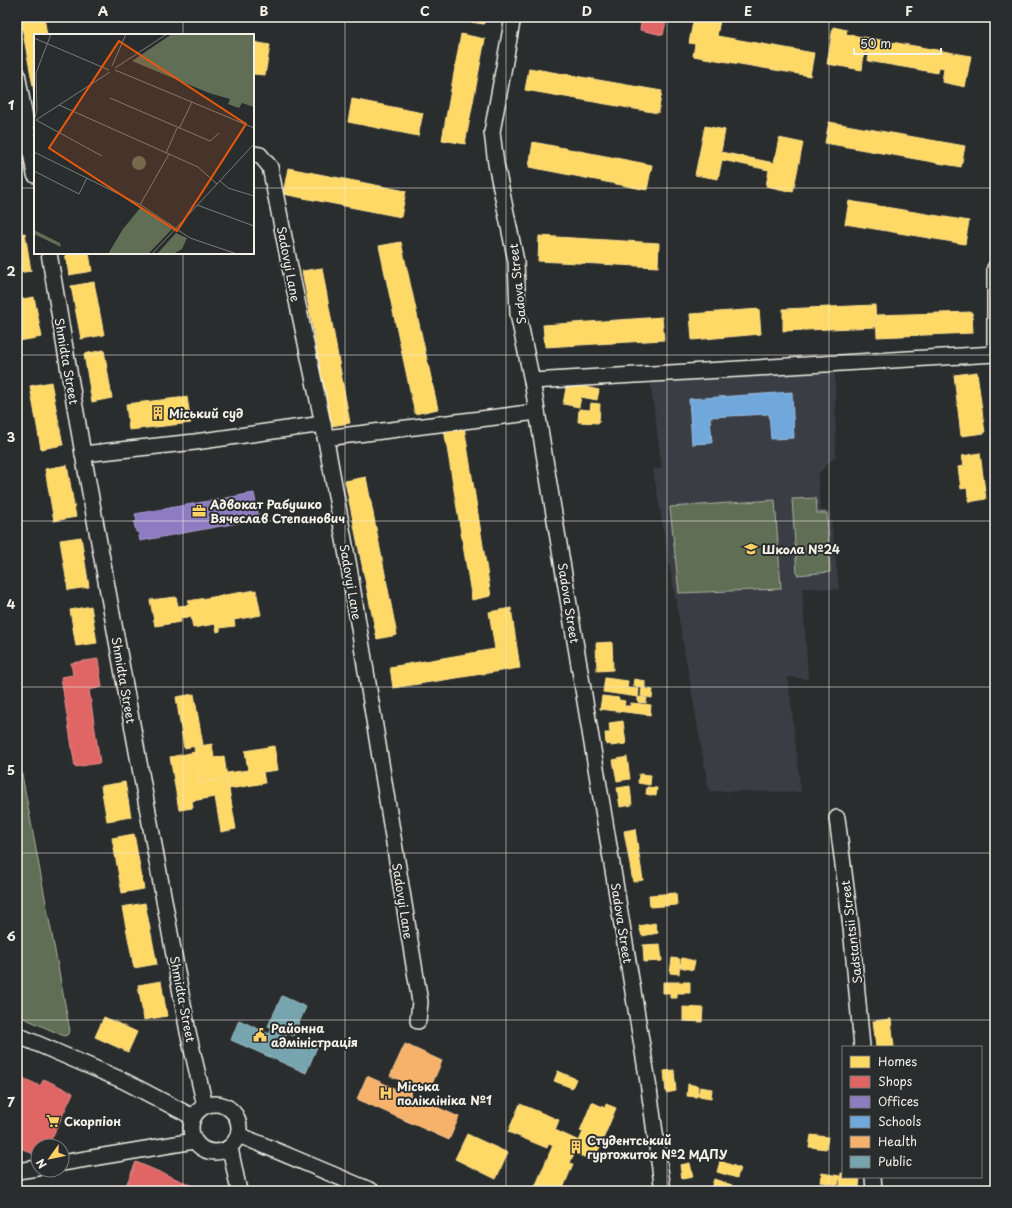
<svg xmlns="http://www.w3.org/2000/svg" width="1012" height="1208" font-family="'Playpen Sans',sans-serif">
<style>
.built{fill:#3b3e44}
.green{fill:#616e56;stroke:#aab09f}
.homes{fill:#ffd966;stroke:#fce08d}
.shops{fill:#e06666;stroke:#e6908d}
.offices{fill:#8e7cc3;stroke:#ad9fce}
.schools{fill:#6fa8dc;stroke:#97bee0}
.health{fill:#f6b26b;stroke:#f5c590}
.public{fill:#76a5af;stroke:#9cbcc0}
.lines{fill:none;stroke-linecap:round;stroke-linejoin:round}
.minor-casing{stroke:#f4f1e8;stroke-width:18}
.minor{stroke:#2a2d2e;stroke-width:15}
.grid{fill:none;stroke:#f4f1e8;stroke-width:1;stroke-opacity:0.55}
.labels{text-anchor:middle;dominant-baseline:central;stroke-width:4;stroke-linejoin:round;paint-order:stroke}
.street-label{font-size:12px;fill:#f4f1e8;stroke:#2a2d2e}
.poi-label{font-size:12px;font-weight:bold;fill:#f4f1e8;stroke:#2a2d2e;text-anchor:start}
.inset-road{fill:none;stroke:#7b7b78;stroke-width:1}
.view{fill:#e8590c;fill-opacity:0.15;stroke:#e8590c;stroke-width:2}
.inset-edge{fill:none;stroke:#f4f1e8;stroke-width:2}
.neatline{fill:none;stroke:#f4f1e8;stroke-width:1.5}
.grid-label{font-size:13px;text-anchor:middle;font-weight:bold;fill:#f4f1e8}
</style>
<rect width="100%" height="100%" fill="#2a2d2e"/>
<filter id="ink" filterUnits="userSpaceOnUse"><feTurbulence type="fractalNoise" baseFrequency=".025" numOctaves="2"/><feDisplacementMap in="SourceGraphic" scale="8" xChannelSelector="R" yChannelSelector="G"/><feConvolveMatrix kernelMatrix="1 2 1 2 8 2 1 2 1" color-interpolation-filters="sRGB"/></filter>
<g filter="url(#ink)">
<path class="built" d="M835,368L836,456L818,474L820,510L830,511L839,589L802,588L808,679L788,677L801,792L709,791L653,470L662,468L650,379Z"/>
<g class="green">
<path d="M816,498L817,513H827L830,572L797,575L792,499Z"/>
<path d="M775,500L781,589L679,593L670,507Z"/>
<path d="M17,748L70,1031L67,1035L64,1036L17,1015Z"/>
</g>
<g class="homes">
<path d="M20,17H44L47,35H35V97Z"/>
<path d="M460,17H486L484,24L459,20Z"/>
<path d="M694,17L720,20L717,36L814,53L810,76L693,56L695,44L689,43Z"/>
<path d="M833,27L847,30L846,34L971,56L965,87L942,82L944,68L939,67L938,73L868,61L869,54L864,53L862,70L827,64Z"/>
<path d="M461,34L485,39L465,144L442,140Z"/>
<path d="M253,42L270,45L265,75L253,74Z"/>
<path d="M529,68L662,91L658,113L525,90Z"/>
<path d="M352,99L423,113L418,136L348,122Z"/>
<path d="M829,122L965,146L961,167L825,143Z"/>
<path d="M705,126L725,130L721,152L774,163L779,138L803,143L793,192L766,186L769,170L722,160L718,179L695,175Z"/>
<path d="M533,142L652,165L647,190L529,167Z"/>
<path d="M288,168L406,191L401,217L283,194Z"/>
<path d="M849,201L969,221L965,244L845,224Z"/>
<path d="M25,233L31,271L17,273V234Z"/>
<path d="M539,236L659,243L658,267L538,261Z"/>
<path d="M401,242L438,409L415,414L379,246Z"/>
<path d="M65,253H89L92,271L69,275Z"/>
<path d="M322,268L350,423L331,426L302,271Z"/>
<path d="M94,282L104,335L81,339L71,286Z"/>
<path d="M34,297L42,337L19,341L17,331V300Z"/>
<path d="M875,305L876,327L783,331V309Z"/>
<path d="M759,309L761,334L692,340L690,314Z"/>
<path d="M972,312L973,333L877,337L876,315Z"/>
<path d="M662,317L664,340L545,347L543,325Z"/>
<path d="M104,350L112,398L92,402L84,354Z"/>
<path d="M977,372L985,433L961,436L954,375Z"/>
<path d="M51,382L63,445L41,449L30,386Z"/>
<path d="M567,383L599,390L597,400L581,397L579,407L563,404Z"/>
<path d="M187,397L191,423L129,430L126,404Z"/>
<path d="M591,403L600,404L599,423L578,422L579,409L590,410Z"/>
<path d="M464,426L491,596L472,600L444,429Z"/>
<path d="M980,453L986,499L969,502L967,488L961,489L958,467L964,466L962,456Z"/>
<path d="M67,465L76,517L54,521L45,469Z"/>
<path d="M366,477L397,635L377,639L345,481Z"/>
<path d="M81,537L89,587L68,590L60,540Z"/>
<path d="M256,590L261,615L234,620L235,626L220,628V631L217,632L215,624L193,628L191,617L180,618L181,622L155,626L150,600L176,597L178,606L189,605L188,601Z"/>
<path d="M91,606L97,643L76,646L70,610Z"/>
<path d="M511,608L520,668L393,688L390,667L495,649L489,612Z"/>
<path d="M612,642L613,670L597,671L596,643Z"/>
<path d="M605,678L628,681L627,688L639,689L638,697L603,692Z"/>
<path d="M634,679L645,681V688L633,686Z"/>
<path d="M642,688L653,690L652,698L641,696Z"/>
<path d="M194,694L203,745L184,748L176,697Z"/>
<path d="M602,696L619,698V700L625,701L624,706H630L631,703L651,705L650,715L600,709Z"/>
<path d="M638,697L647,698L646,703L638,702Z"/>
<path d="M623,721L626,744L611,746V744L606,745L605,733H610L609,723Z"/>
<path d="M212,744L214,758L224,756L227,778L200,783L194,747Z"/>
<path d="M274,746L278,770L263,772L265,783L229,789L227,773L248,770L245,751Z"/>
<path d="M195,752L200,783L227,778L236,829L221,832L215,797L192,801L193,808L179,810L170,757Z"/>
<path d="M627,757L630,779L617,781L613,760Z"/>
<path d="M639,774L651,775L650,785L638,783Z"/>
<path d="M125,782L131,817L107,821L101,786Z"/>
<path d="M630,786L632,805L620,807L617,788Z"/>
<path d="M647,787L657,788L656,796L646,794Z"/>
<path d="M635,829L643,880L633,882L624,831Z"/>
<path d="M134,834L144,889L122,893L112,838Z"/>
<path d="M676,893L677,905L650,907L649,895Z"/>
<path d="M145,903L157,964L134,968L122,907Z"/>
<path d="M655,923L658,933L642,936L639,926Z"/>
<path d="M660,944L662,961L644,962L643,945Z"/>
<path d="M672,958L680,959L679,974L670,973Z"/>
<path d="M682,958L695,961L693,970L680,967Z"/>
<path d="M161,981L167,1016L144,1020L138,985Z"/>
<path d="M663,982H690V993H677V998H670V993H663Z"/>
<path d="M683,1007L703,1008L702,1022L683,1021Z"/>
<path d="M104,1017L137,1032L128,1052L95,1037Z"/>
<path d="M891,1019L894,1047H876L873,1021Z"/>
<path d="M674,1070L676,1091L666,1093L664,1071Z"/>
<path d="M558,1071L576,1079L572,1088L554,1081Z"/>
<path d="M688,1084L698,1086L697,1097L687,1096Z"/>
<path d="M700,1087L712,1089L711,1098L698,1096Z"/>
<path d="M592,1102L605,1108L606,1104L616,1108L596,1156L599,1157L597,1162L574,1153L570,1163L573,1164L562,1191H557L549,1188L547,1191H545L535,1187L553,1145L549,1143L547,1148L508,1132L520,1104L559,1120L555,1130L579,1141L583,1132L580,1131Z"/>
<path d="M467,1134L508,1153L496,1179L455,1159Z"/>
<path d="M811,1135L828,1137L826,1149L809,1147Z"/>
<path d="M720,1161L740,1168L737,1178L717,1172Z"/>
<path d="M690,1163L693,1177L682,1179L680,1165Z"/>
<path d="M822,1173L840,1176L838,1185L820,1182Z"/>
<path d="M841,1173H843V1177H860L859,1188L840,1186Z"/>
<path d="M714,1179L732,1185L730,1191H710Z"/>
</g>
<g class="shops">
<path d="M642,17H667L663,35L640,30Z"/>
<path d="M98,659L102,687L89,690L100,763L75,767L61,677L73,675L71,663Z"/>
<path d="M17,1075L40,1086L44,1079L73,1093L48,1146H38L37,1156L17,1146V1132L19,1128L17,1127Z"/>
<path d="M136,1162L205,1191H132L125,1188Z"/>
</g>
<path class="offices" d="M254,493L259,519L140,541L138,532H136L134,522L137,521L135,514Z"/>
<path class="schools" d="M792,392L794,438L771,439L769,414L710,417L712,443L692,444L689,399Z"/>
<path class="health" d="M405,1044L442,1061L429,1091L415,1084L410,1095L459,1117L449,1140L357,1099L367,1076L398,1090L402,1081L390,1076Z"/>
<path class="public" d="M282,996L306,1007L293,1036L287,1033L284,1040L305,1050L308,1043L317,1047L306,1073L231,1040L239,1020L269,1034L272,1028L268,1026Z"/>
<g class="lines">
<g class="minor-casing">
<g id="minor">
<path d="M513,17L492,132L496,164L516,261L518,314L532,381L648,1082L663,1191"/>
<path d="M17,73L35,175"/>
<path d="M253,154L260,155L270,167L292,277L323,424L349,567L420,1002L418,1021"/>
<path d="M49,253L83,454L188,1032L205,1106"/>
<path d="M995,268V351"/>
<path d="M532,381L995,354"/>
<path d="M325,438L537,412"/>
<path d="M83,454L195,442L323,424"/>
<path d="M837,818L851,927L862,1047"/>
<path d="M17,1035L124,1081L193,1117"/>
<circle cx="215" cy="1128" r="24"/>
<path d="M239,1135L372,1191"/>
<path d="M230,1148L239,1191"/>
<path d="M62,1163L194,1141"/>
<path d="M17,1171L38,1168"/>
<path d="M873,1177L874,1191"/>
</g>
</g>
<use href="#minor" class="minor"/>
</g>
</g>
<path class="grid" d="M183,17V35M345,17V1191M506,17V1191M667,17V1191M829,17V1191M17,188H35M253,188H995M183,253V1191M17,355H995M17,521H995M17,687H995M17,853H995M17,1020H995"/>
<defs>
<g id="building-bare" transform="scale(1.08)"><path d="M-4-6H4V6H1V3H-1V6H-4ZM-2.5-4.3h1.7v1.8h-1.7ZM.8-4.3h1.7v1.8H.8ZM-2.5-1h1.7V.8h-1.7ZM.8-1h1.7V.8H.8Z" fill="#ffd166" stroke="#2a2d2e" stroke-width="2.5" paint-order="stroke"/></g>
<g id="office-bare" transform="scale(1.08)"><path d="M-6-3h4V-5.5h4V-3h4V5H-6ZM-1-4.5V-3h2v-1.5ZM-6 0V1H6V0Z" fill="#ffd166" stroke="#2a2d2e" stroke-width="2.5" paint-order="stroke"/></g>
<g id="school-bare" transform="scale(1.08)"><path d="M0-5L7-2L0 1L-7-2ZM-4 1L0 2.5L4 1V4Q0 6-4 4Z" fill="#ffd166" stroke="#2a2d2e" stroke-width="2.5" paint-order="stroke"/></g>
<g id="civic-bare" transform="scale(1.08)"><path d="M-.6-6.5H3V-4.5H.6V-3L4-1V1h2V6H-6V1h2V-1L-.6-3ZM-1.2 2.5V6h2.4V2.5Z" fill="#ffd166" stroke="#2a2d2e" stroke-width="2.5" paint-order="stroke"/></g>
<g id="hospital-bare" transform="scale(1.08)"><path d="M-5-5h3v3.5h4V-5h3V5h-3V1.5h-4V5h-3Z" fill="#ffd166" stroke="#2a2d2e" stroke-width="2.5" paint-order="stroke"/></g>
<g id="supermarket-bare" transform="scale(1.08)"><path d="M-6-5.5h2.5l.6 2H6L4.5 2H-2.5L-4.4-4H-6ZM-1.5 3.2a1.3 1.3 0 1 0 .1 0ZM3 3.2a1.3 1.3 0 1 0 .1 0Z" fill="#ffd166" stroke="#2a2d2e" stroke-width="2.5" paint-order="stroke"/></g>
</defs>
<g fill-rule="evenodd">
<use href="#building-bare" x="158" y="413"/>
<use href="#office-bare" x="199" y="511"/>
<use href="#school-bare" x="751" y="549"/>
<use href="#civic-bare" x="260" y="1035"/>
<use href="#hospital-bare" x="386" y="1093"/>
<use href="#supermarket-bare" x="53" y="1121"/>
<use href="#building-bare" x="576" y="1147"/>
</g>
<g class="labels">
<g class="street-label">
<text transform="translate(289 264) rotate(79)">Sadovyi Lane</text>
<text transform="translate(517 284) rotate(-96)">Sadova Street</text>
<text transform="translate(67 361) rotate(80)">Shmidta Street</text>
<text transform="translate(351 582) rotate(80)">Sadovyi Lane</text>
<text transform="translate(569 603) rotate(81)">Sadova Street</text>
<text transform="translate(124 680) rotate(80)">Shmidta Street</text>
<text transform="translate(403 901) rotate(81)">Sadovyi Lane</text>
<text transform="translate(622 923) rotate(81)">Sadova Street</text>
<text transform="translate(851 932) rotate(-97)">Sadstantsii Street</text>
<text transform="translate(183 999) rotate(79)">Shmidta Street</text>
</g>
<g class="poi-label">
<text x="169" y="413">Міський суд</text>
<text x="210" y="504">Адвокат Рабушко<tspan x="210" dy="14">Вячеслав Степанович</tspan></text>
<text x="762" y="549">Школа №24</text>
<text x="271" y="1028">Районна<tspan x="271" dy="14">адміністрація</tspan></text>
<text x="397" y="1086">Міська<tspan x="397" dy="14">поліклініка №1</tspan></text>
<text x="64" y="1121">Скорпіон</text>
<text x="587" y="1140">Студентський<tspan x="587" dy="14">гуртожиток №2 МДПУ</tspan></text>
</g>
</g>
<g transform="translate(34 34)">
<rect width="220" height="220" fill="#2a2d2e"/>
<path d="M138,0H220V73L208,69L205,74L194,70L196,65L175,59L98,27ZM98 129a7 7 0 1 1 14 0a7 7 0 1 1-14 0ZM107,173L138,195L114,220H74L89,195ZM142,199L153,204L148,215L139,220H123Z" fill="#616e56"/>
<path d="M0,196L26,209L27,213L0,200Z" fill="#616e56"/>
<path class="inset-road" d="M0,4L75,36M78,32L92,0M81,34L133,0M81,36L220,94M76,64L176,107L185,99M25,71L164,133L183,150M0,87L3,76L2,39L17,0M145,95L158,68M0,118L107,171L156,204L203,220M132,119L143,94M68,122L2,86L76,38M0,137L45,160L53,144M186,147L194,154L220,162M106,171L135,120M163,171L220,192M118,220L220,110"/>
<path class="view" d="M85,7L212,90L143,197L15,114Z"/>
<rect width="220" height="220" class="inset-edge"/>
</g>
<rect width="1012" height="1208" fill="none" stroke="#2a2d2e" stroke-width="44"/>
<rect x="842" y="1046" width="140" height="132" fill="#2a2d2e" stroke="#7b7b78"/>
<rect x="850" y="1056" width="20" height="12" fill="#ffd966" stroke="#7b7b78"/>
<text x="878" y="1066" font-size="12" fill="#f4f1e8">Homes</text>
<rect x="850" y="1076" width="20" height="12" fill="#e06666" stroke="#7b7b78"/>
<text x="878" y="1086" font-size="12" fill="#f4f1e8">Shops</text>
<rect x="850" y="1096" width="20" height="12" fill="#8e7cc3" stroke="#7b7b78"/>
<text x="878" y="1106" font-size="12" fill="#f4f1e8">Offices</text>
<rect x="850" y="1116" width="20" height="12" fill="#6fa8dc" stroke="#7b7b78"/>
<text x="878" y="1126" font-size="12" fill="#f4f1e8">Schools</text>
<rect x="850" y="1136" width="20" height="12" fill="#f6b26b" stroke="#7b7b78"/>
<text x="878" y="1146" font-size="12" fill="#f4f1e8">Health</text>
<rect x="850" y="1156" width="20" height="12" fill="#76a5af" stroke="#7b7b78"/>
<text x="878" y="1166" font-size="12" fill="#f4f1e8">Public</text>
<g transform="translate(50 1158) rotate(237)"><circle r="19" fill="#2a2d2e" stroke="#7b7b78"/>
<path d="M0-3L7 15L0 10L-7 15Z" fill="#ffd166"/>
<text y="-6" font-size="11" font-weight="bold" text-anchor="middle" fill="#f4f1e8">N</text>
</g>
<path d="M854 48v6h87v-6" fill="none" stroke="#f4f1e8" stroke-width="2"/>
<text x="860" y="48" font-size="12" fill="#f4f1e8" stroke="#2a2d2e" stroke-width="3" paint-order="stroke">50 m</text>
<rect x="22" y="22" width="968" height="1164" class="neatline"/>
<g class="grid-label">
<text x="103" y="16">A</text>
<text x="264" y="16">B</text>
<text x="425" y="16">C</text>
<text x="587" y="16">D</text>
<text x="748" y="16">E</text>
<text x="909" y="16">F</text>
<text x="11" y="110">1</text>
<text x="11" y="276">2</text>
<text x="11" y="442">3</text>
<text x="11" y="609">4</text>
<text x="11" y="775">5</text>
<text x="11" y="941">6</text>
<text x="11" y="1107">7</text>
</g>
</svg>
